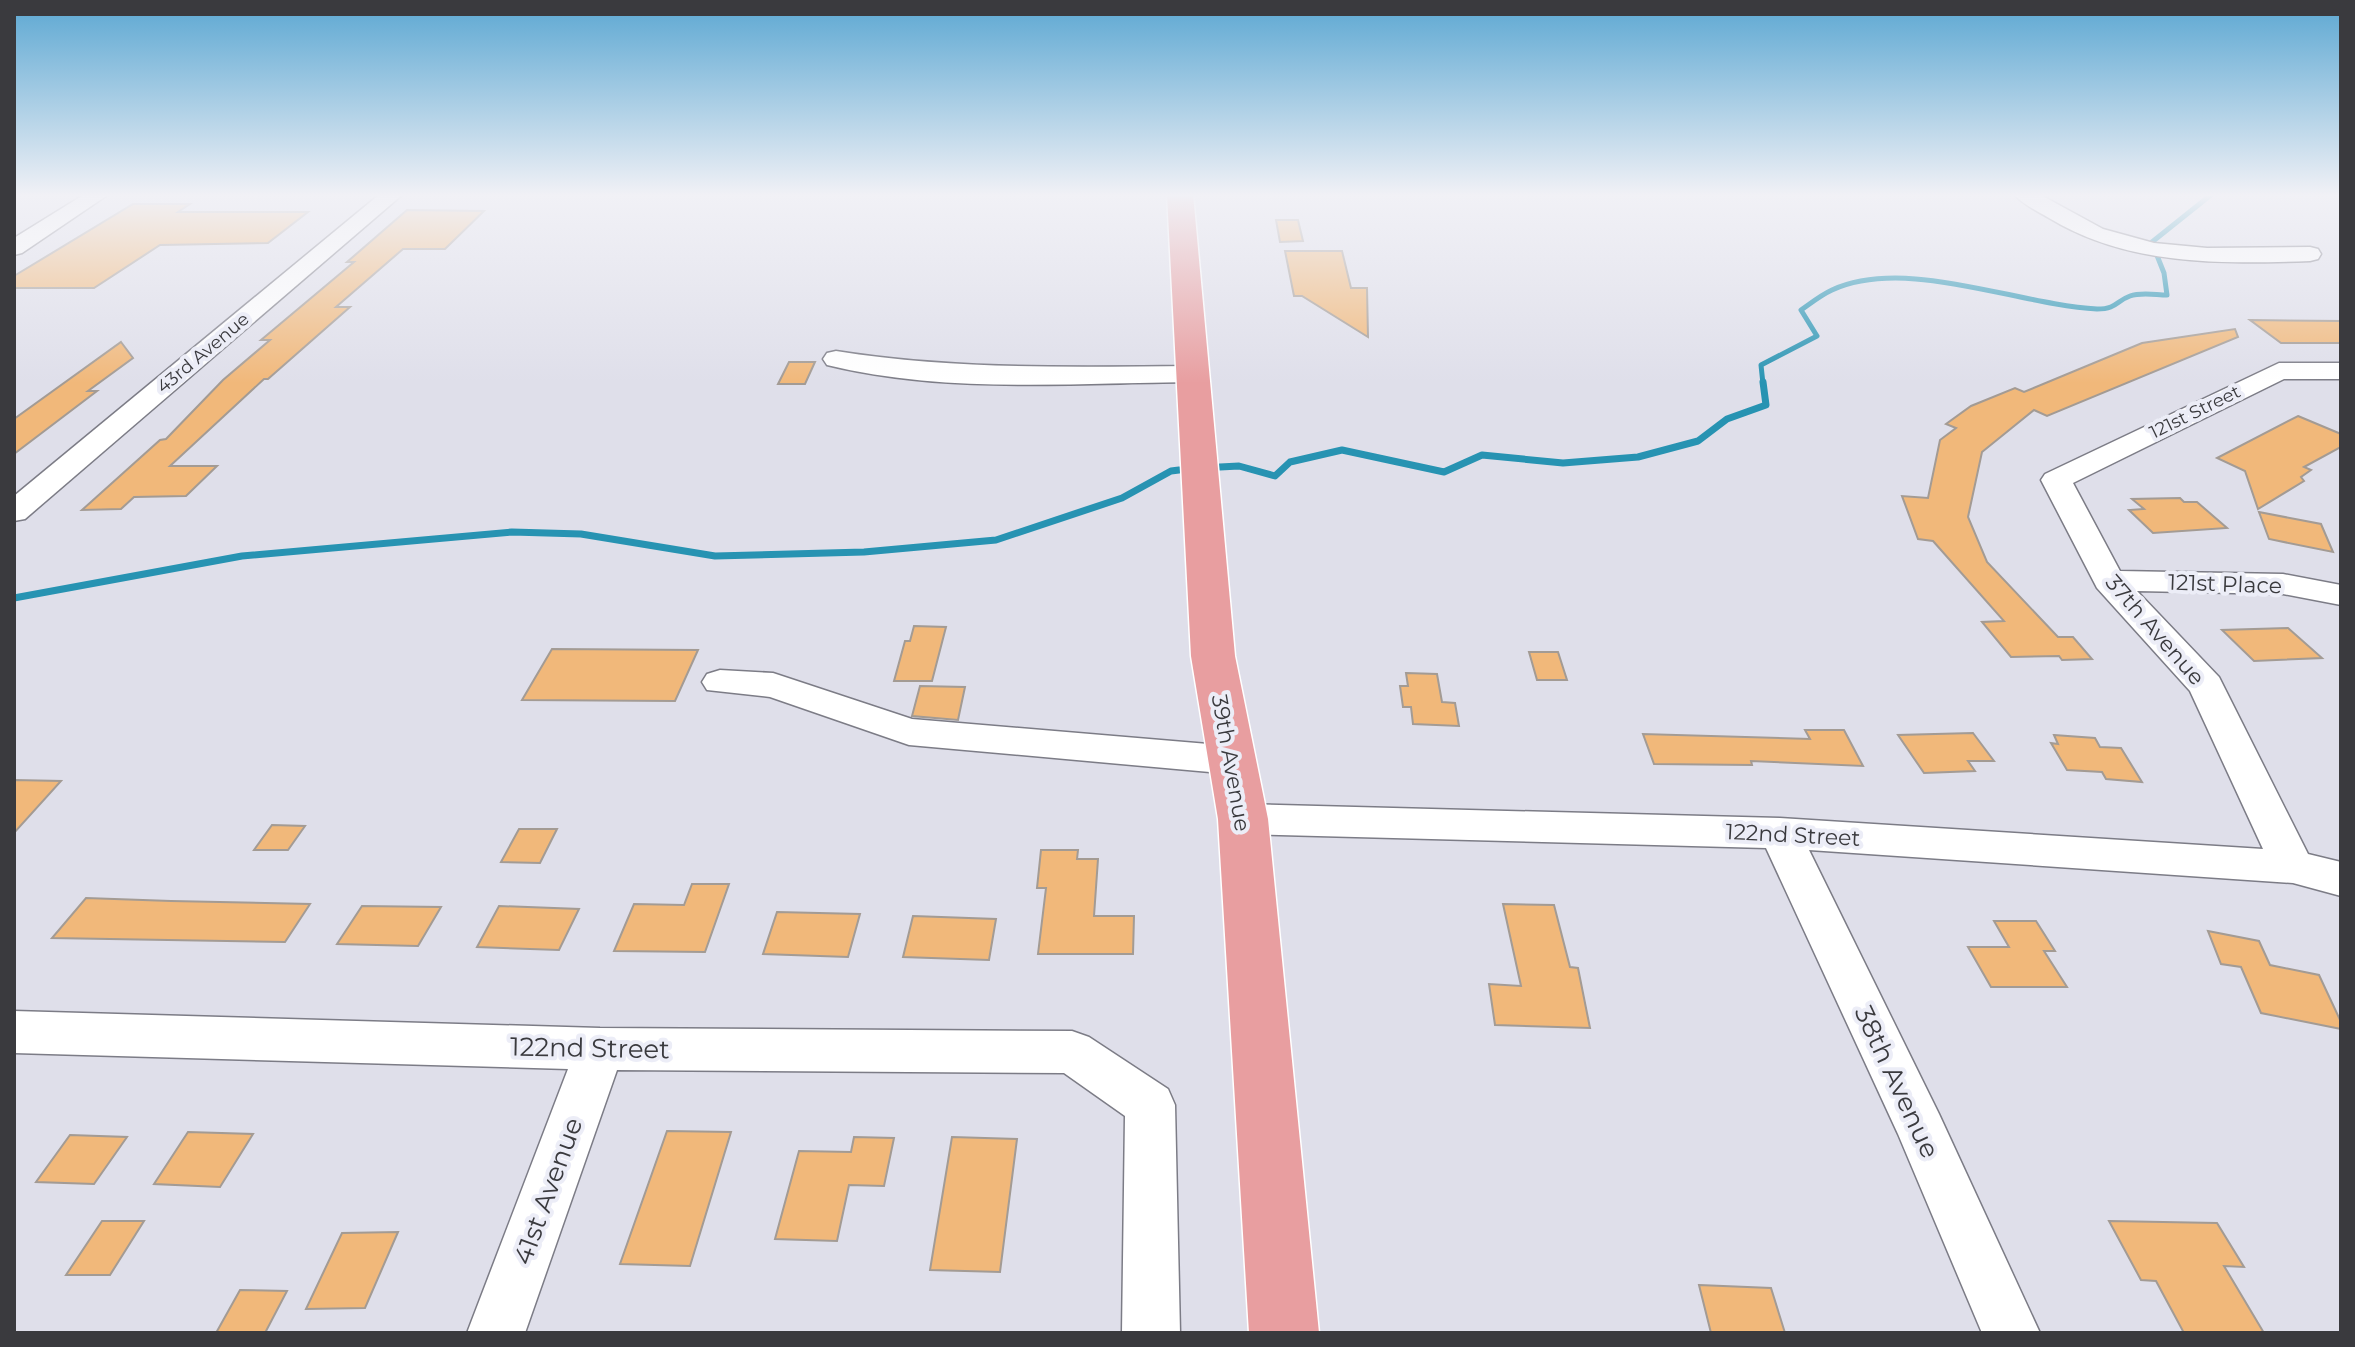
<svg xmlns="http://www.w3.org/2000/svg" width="2355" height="1347" font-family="Montserrat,sans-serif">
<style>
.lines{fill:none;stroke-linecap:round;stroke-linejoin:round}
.stream-far1{stroke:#2793b2;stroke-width:5}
.stream{stroke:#2793b2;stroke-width:7}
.building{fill:#f1b87a;stroke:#a39b94;stroke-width:2}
.minor-casing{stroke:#7c7c86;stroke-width:3}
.major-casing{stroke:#fff;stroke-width:3}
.minor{fill:#fff;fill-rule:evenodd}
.major{fill:#e89ea0;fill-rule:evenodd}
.labels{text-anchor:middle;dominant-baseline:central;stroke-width:8;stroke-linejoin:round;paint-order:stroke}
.far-street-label{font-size:18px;fill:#3a3a3e;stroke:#ecedf7}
.street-label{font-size:22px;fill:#3a3a3e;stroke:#ecedf7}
.near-street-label{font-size:26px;fill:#3a3a3e;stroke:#ecedf7}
</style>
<rect width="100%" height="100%" fill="#dfdfea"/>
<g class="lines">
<g class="stream-far1">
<path d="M2152,242L2212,194"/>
<path d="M1763,384L1761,365L1817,336L1801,310C1811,303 1821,295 1832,290C1906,256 2018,305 2097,309C2117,309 2116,301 2130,296C2141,292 2156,295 2167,295L2164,273L2156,253"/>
</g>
<g class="stream">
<path d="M1220,467L1239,466L1275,476L1290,462L1342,450L1444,472L1482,455L1563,463L1638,457L1698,441L1727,419L1766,405L1763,382"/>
<path d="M14,598L242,556L512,532L581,534L715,556L864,552L996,540L1122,498L1171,471L1179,470"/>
</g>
</g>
<g class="building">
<path d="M133,204H190L178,212H308L268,243L160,245L94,288H14V276Z"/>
<path d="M407,210L484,211L445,249H403L336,307H350L268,379H264L170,466H217L186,496L134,497L121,509L82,510L160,440L166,439L223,380L270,340H261L354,262H347Z"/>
<path d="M1276,220H1298L1303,241L1280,242Z"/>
<path d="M1285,251H1342L1351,288H1367L1368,337L1302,296H1294Z"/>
<path d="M2250,320L2341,321V343H2281Z"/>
<path d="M2235,329L2238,337L2047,416L2034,410L1982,452L1968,517L1987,562L2058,637H2073L2092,659L2062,660L2059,656L2011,657L1982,622L2004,621L1933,541L1918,539L1902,496L1928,498L1940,440L1956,428L1946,424L1971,406L2015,388L2024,392L2142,343Z"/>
<path d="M121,342L133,358L88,391H97L14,454V419Z"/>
<path d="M789,362H815L805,384H778Z"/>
<path d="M2298,416L2341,434V447L2304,467L2311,470L2301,477L2304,481L2258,509L2245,471L2217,458Z"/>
<path d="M2180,498L2184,502H2197L2227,528L2153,533L2129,510L2144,509L2132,499Z"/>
<path d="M2259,512L2321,524L2333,552L2269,539Z"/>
<path d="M914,626L946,627L932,681H894L905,641H910Z"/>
<path d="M2288,628L2322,658L2254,661L2222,630Z"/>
<path d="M552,649L698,650L675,701L522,700Z"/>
<path d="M1529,652H1558L1567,680H1537Z"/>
<path d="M1406,673L1437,674L1442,702L1455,703L1459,726L1413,724L1411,707H1403L1400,686H1408Z"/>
<path d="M920,686L965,687L958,720L912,716Z"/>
<path d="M1805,730H1844L1863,766L1751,761L1752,765L1654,764L1643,734L1810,739Z"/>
<path d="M1973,733L1994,761H1968L1975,771L1924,773L1898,735Z"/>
<path d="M2054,735L2095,738L2100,747L2121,748L2142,782L2106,779L2102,772L2067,770L2051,743L2058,744Z"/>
<path d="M14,780L61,781L14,833Z"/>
<path d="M272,825L305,826L288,850H254Z"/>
<path d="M519,829H557L540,863L501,862Z"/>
<path d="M1041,850H1078L1077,859H1098L1094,916H1134L1133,954H1038L1046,888H1037Z"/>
<path d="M692,884H729L705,952L614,951L634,904L684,905Z"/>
<path d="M86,898L171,901L310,904L285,942L52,938Z"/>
<path d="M1503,904L1554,905L1570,967L1578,968L1590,1028L1495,1025L1489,984L1521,986Z"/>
<path d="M362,906L441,907L418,946L337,944Z"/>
<path d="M499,906L579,909L559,950L477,947Z"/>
<path d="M777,912L860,914L848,957L763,954Z"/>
<path d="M913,916L996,919L989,960L903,957Z"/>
<path d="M1994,921H2036L2055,951H2044L2067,987H1991L1968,947H2009Z"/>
<path d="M2208,931L2259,941L2270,965L2319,975L2341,1022V1029L2261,1013L2241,967L2221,964Z"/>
<path d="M667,1131L731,1132L690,1266L620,1264Z"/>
<path d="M188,1132L253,1134L220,1187L154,1184Z"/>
<path d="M70,1135L127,1137L94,1184L36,1182Z"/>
<path d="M854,1137L894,1138L884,1186L849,1185L837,1241L775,1239L799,1151L851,1152Z"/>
<path d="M952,1137L1017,1139L1000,1272L930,1270Z"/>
<path d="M102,1221H144L110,1275H66Z"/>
<path d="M2109,1221L2217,1223L2244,1267L2224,1266L2264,1333H2184L2156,1281L2141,1280Z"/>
<path d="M398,1232L365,1308L306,1309L342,1233Z"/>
<path d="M1699,1285L1771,1288L1785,1333H1711Z"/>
<path d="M240,1290L287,1291L265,1333H216Z"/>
</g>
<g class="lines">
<g class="minor-casing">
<g id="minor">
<path d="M85,194H109L22,253L14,255V238Z"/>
<path d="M380,194H403L25,519L14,521V496Z"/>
<path d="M2014,194H2039L2103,229L2154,243L2207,248L2310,247L2318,249L2321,254L2318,259L2310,261C2220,264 2128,266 2049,218C2037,211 2022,204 2014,194Z"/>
<path d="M836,351C956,370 1072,367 1193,366L1202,368L1206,374L1202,380L1193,382C1072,383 945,394 827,365L823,359L827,353Z"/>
<path d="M2279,363H2341V379H2284L2073,483L2120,571L2283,574L2341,585V605L2283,594L2137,591L2219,677L2308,854L2341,862V896L2293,883L1809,850L1939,1114L2040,1333H1982L1898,1134L1766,848L1243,834L1229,830L1223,819L1229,808L1243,804L1780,818L2263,849L2190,691L2097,588L2041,480L2045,474Z"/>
<path d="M720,670L773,673L912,719L1232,746L1246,750L1251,760L1246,770L1232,774L909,745L770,697L707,690L702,682L707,674Z"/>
<path d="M14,1011L600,1028L1072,1031L1089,1037L1168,1089L1175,1105L1180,1333H1122L1125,1116L1064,1073L617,1070L525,1333H467L568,1069L14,1053Z"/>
</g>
</g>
<g class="major-casing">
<path id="major" d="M1167,194H1193L1235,656L1268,819L1319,1333H1249L1218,819L1191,656Z"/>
</g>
<use href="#minor" class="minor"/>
<use href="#major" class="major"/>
</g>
<linearGradient id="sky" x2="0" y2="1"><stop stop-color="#5ba7d2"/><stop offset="0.51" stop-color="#f1f1f6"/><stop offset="1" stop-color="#f1f1f6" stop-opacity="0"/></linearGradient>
<rect width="2355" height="383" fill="url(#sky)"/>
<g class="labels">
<g class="far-street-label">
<text transform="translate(203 353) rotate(-40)">43rd Avenue</text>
<text transform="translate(2195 412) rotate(-26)">121st Street</text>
</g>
<g class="street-label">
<text transform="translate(2225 584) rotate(2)">121st Place</text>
<text transform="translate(2155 630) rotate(49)">37th Avenue</text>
<text transform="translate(1231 763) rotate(80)">39th Avenue</text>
<text transform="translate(1793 835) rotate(3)">122nd Street</text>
</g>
<g class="near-street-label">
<text transform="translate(590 1048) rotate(1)">122nd Street</text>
<text transform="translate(1897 1082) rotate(65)">38th Avenue</text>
<text transform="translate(548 1191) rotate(-70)">41st Avenue</text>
</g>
</g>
<rect width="2355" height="1347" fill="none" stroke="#3a3a3e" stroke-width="32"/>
</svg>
